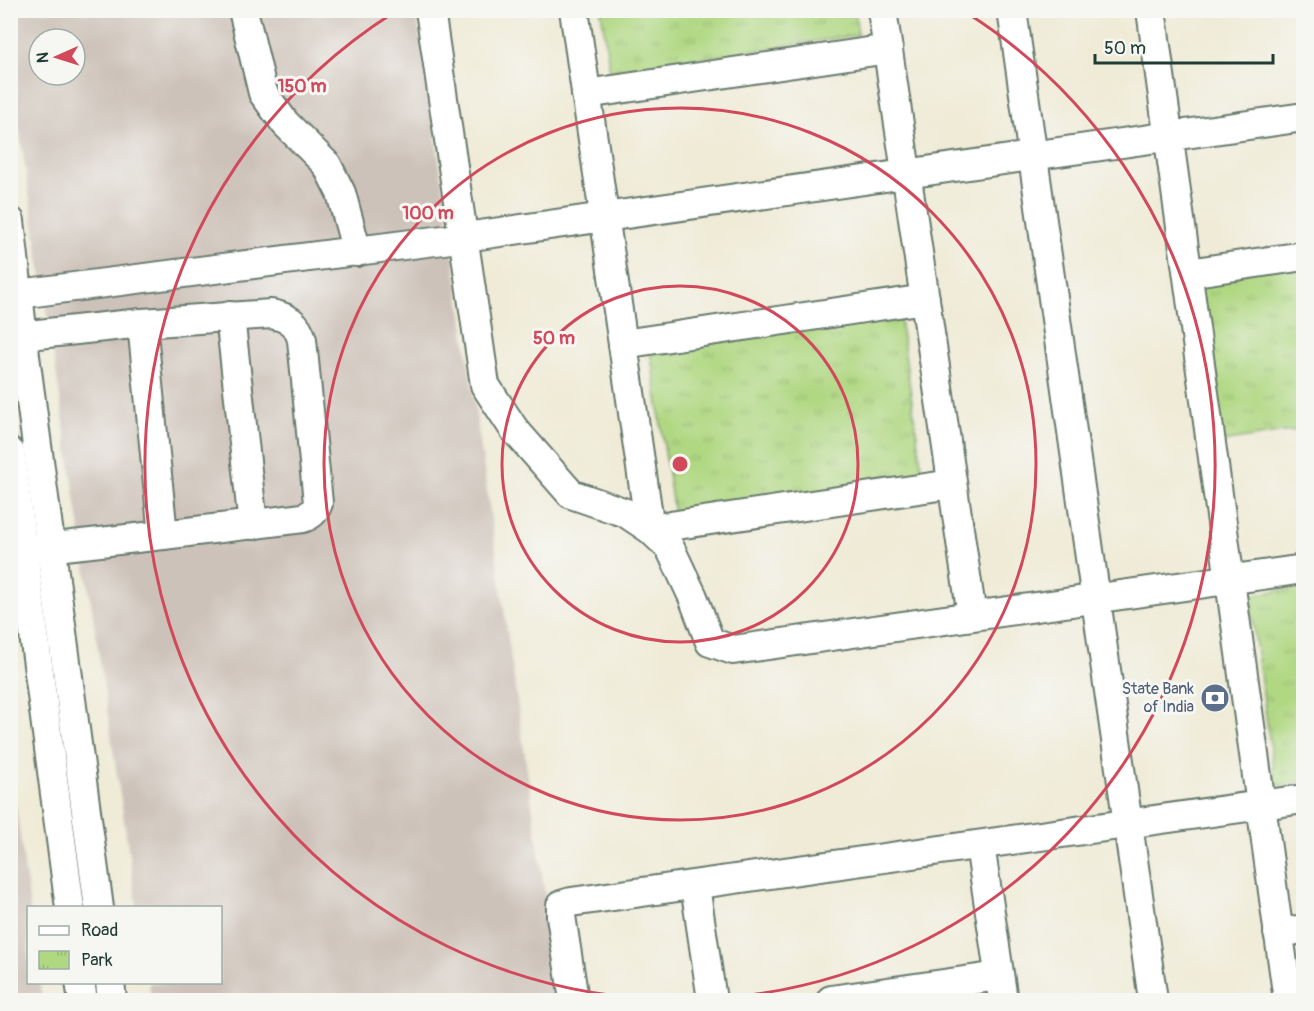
<svg xmlns="http://www.w3.org/2000/svg" width="1314" height="1011" font-family="Pangolin,sans-serif">
<style>
.industrial{fill:#cdc2b9;fill-rule:evenodd}
.park{fill:url(#park-tufts);stroke:#688a5c;stroke-width:1.5}
.lines{fill:none;stroke-linecap:round;stroke-linejoin:round}
.minor-casing{stroke:#687a6d;stroke-width:32}
.minor{stroke:#fff;stroke-width:28}
.ring{fill:none;stroke:#d1495b;stroke-width:3}
.labels{text-anchor:middle;dominant-baseline:central;stroke-width:6;stroke-linejoin:round;paint-order:stroke}
.service-label{font-size:16px;fill:#4e5e75;stroke:#f6f6f2;text-anchor:end}
.centre{fill:#d1495b;stroke:#f6f6f2;stroke-width:3}
.ring-label{font-size:18px;text-anchor:middle;font-weight:bold;fill:#d1495b;stroke:#f6f6f2;stroke-width:6;stroke-linejoin:round;paint-order:stroke}
</style>
<defs>
<pattern id="park-tufts" width="24" height="20" patternUnits="userSpaceOnUse" patternTransform="scale(1.5)"><rect width="24" height="20" fill="#b0d883"/><path d="M3 7l-1-3M5 7V3M7 7l1-3M15 17l-1-3M17 17v-4M19 17l1-3" fill="none" stroke="#97ba72"/></pattern>
</defs>
<rect width="100%" height="100%" fill="#f6f6f2"/>
<filter id="ink" filterUnits="userSpaceOnUse"><feTurbulence type="fractalNoise" baseFrequency=".0167" numOctaves="2"/><feDisplacementMap in="SourceGraphic" scale="12" xChannelSelector="R" yChannelSelector="G"/><feConvolveMatrix kernelMatrix="1 2 1 2 8 2 1 2 1" color-interpolation-filters="sRGB"/></filter>
<filter id="wash" filterUnits="userSpaceOnUse"><feTurbulence type="fractalNoise" baseFrequency=".008" numOctaves="4" result="noise"/><feDisplacementMap in="SourceGraphic" scale="24" xChannelSelector="R" yChannelSelector="G"/><feGaussianBlur stdDeviation="1.35" result="paint"/><feColorMatrix in="noise" values="0 0 0 0 0 0 0 0 0 0 0 0 0 0 0 0 0 1.4 0 .05"/><feComposite in="paint" operator="in"/></filter>
<g filter="url(#wash)">
<rect width="100%" height="100%" fill="#efebd7"/>
<g class="industrial">
<path d="M10,11H416L451,239L560,1000H151L149,983L220,982V908L137,907L11,74ZM39,39H75V75H39Z"/>
<path d="M10,764L30,907L28,982L40,983L42,1000H11Z"/>
</g>
<g class="park">
<path d="M601,11H855L858,35L610,72Z"/>
<path d="M1303,262V429L1222,442L1198,278Z"/>
<path d="M899,313L923,477L674,514L650,350Z"/>
<path d="M1303,587V782L1276,786L1249,595Z"/>
</g>
</g>
<g filter="url(#ink)">
<g class="lines">
<g class="minor-casing">
<g id="minor">
<path d="M243,10L263,93L285,123L327,165L341,193L357,252"/>
<path d="M430,10L485,385L514,429L571,494L626,513L650,529L670,548L693,597L710,642L733,650L1304,569"/>
<path d="M574,10L650,529L952,484"/>
<path d="M882,10L972,616"/>
<path d="M1012,10L1153,1000"/>
<path d="M1151,10L1288,1000"/>
<path d="M586,94L888,49"/>
<path d="M10,221L25,356L99,908"/>
<path d="M1188,273L1304,256"/>
<path d="M19,294L451,239L1304,117"/>
<path d="M230,316L253,525"/>
<path d="M142,323L271,314C287,317 298,323 302,340L318,503C315,512 311,515 303,518L163,535"/>
<path d="M10,337L142,323L163,535L10,552"/>
<path d="M623,344L925,299"/>
<path d="M10,452L70,908"/>
<path d="M980,845L1003,1000"/>
<path d="M695,886L712,1000"/>
<path d="M1278,933L1304,929"/>
<path d="M80,982L83,1000"/>
<path d="M110,982L112,1000"/>
<path d="M574,1000L561,916V905L571,902L1304,799"/>
<path d="M831,1000L999,976"/>
</g>
</g>
<use href="#minor" class="minor"/>
</g>
</g>
<g class="ring">
<circle cx="680" cy="464" r="178"/>
<circle cx="680" cy="464" r="356"/>
<path d="M967 13A535 535 0 1 1 393 13"/>
</g>
<defs>
<g id="bank-disc" transform="scale(1.5)"><circle r="9.5" fill="#5c6f8a" stroke="#f6f6f2"/><path d="M-6-4H6V4H-6ZM0-2.3a2.3 2.3 0 1 0 0 4.6a2.3 2.3 0 1 0 0-4.6Z" fill="#fff"/></g>
</defs>
<g fill-rule="evenodd">
<use href="#bank-disc" x="1215" y="698"/>
</g>
<g class="labels">
<g class="service-label">
<text x="1194" y="689">State Bank<tspan x="1194" dy="18">of India</tspan></text>
</g>
</g>
<circle cx="680" cy="464" r="9" class="centre"/>
<g class="ring-label">
<text x="302" y="92">150 m</text>
<text x="428" y="219">100 m</text>
<text x="554" y="344">50 m</text>
</g>
<rect width="1314" height="1011" fill="none" stroke="#f6f6f2" stroke-width="36"/>
<rect x="27" y="906" width="195" height="78" fill="#f6f6f2" stroke="#a0aca6" stroke-width="1.5"/>
<rect x="39" y="926" width="30" height="9" fill="#ffffff" stroke="#a0aca6" stroke-width="1.5"/>
<text x="81" y="936" font-size="18" fill="#1f3d34">Road</text>
<rect x="39" y="951" width="30" height="18" fill="url(#park-tufts)" stroke="#a0aca6" stroke-width="1.5"/>
<text x="81" y="966" font-size="18" fill="#1f3d34">Park</text>
<g transform="translate(57 57) rotate(267)"><circle r="28" fill="#f6f6f2" stroke="#a0aca6" stroke-width="1.5"/>
<path d="M0-4.5L10 22L0 15L-10 22Z" fill="#d1495b"/>
<text y="-9" font-size="16" font-weight="bold" text-anchor="middle" fill="#1f3d34">N</text>
</g>
<path d="M1095 54v9h178v-9" fill="none" stroke="#1f3d34" stroke-width="3"/>
<text x="1104" y="54" font-size="18" fill="#1f3d34" stroke="#f6f6f2" stroke-width="4.5" paint-order="stroke">50 m</text>
</svg>
